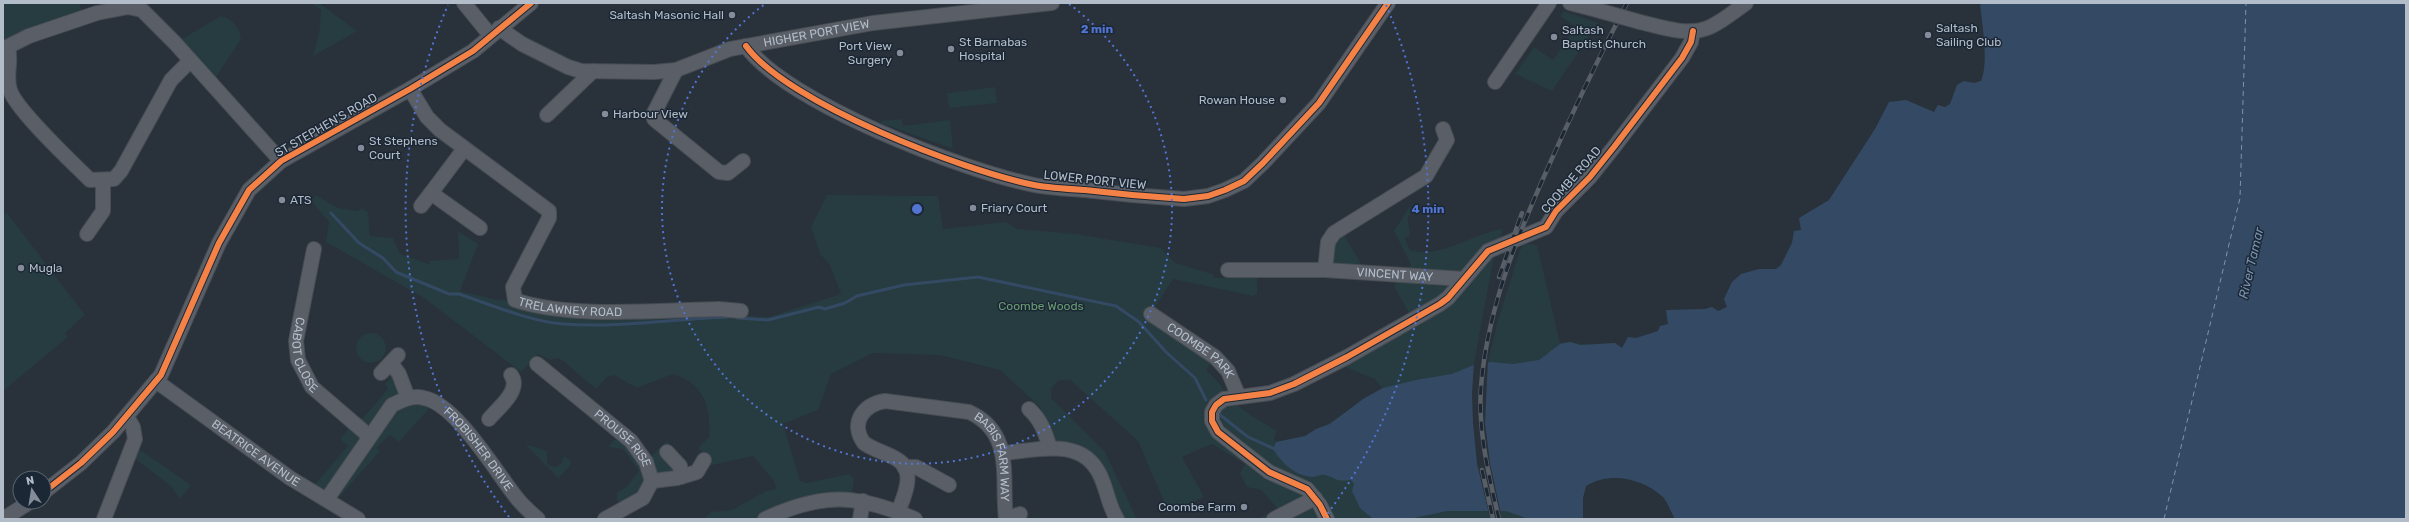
<svg xmlns="http://www.w3.org/2000/svg" width="2409" height="522" font-family="Rubik,sans-serif">
<style>
.green{fill:#263c40}
.water{fill:#344a64}
.pier{fill:#29313a}
.lines{fill:none;stroke-linecap:round;stroke-linejoin:round}
.stream{stroke:#344a64;stroke-width:3}
.ferry{stroke:#7994b4;stroke-width:1;stroke-dasharray:5 4;stroke-linecap:butt}
.minor-casing{stroke:#484d54;stroke-width:16}
.minor{stroke:#5a5f67;stroke-width:14}
.rail-casing{stroke:#585e65;stroke-width:4.5}
.rail{stroke:#1c2735;stroke-width:3;stroke-dasharray:9;stroke-linecap:butt}
.minor-bridge-casing{stroke:#484d54;stroke-width:16;stroke-linecap:butt}
.minor-bridge{stroke:#5a5f67;stroke-width:14}
.cycleway-casing{stroke:#1c2735;stroke-width:8}
.cycleway{stroke:#f48246;stroke-width:6}
.ring{fill:none;stroke:#5275d3;stroke-width:2;stroke-dasharray:2 4}
.poi-dot{fill:#838c98;stroke:#1c2735;stroke-width:1.5}
.labels{text-anchor:middle;dominant-baseline:central;stroke-width:3;stroke-linejoin:round;paint-order:stroke}
.poi-label{font-size:12px;fill:#b3bdca;stroke:#1c2735;text-anchor:start}
.street-label{font-size:12px;fill:#b3bdca;stroke:#1c2735}
.park-label{font-size:12px;fill:#699d73;stroke:#1c2735}
.water-label{font-size:13px;font-style:italic;fill:#7994b4;stroke:#1c2735}
.centre{fill:#5275d3;stroke:#1c2735;stroke-width:2}
.ring-label{font-size:12px;text-anchor:middle;font-weight:bold;fill:#5275d3;stroke:#1c2735;stroke-width:3;stroke-linejoin:round;paint-order:stroke}
</style>
<rect width="100%" height="100%" fill="#29313a"/>
<g class="green">
<path d="M3,3H79L84,17L8,48L3,80Z"/>
<path d="M311,3H319L357,31L313,56L319,34L321,10Z"/>
<path d="M1564,11L1598,23L1552,91L1515,74L1534,47L1553,60L1576,27L1560,16Z"/>
<path d="M221,16C232,19 240,27 241,39L212,83L175,43Z"/>
<path d="M1964,81L1974,83L1675,519C1671,512 1668,503 1663,497C1643,478 1609,471 1586,486L1583,498V519H1296L1295,517L1291,519H1257L1278,509L1261,490L1247,487L1240,473L1245,464L1212,444L1182,457L1204,497L1169,513L1138,441L1070,380H1059L1051,389V398L1105,452L1137,519H1117L1088,459L1050,448L1037,416L1041,408L1000,370L940,355L873,353L831,374L818,410L783,424L800,481L806,483L850,474L854,479L851,500L765,519H704L711,512L732,510L766,491L777,489L774,481L753,456L708,466L709,459L698,448L709,437C711,406 704,384 673,374L637,388L614,375L607,377L596,389L562,360L558,358L550,360L538,354L521,372L424,298L326,242L329,222L311,201L316,195L338,208L357,211L362,208L368,212L370,236L393,238L400,254L429,264L430,261L459,259L458,231L478,244L460,291L498,300L769,317L841,294L830,265L820,254L811,227L827,195L938,196L943,229L1005,222L1018,229L1075,234L1161,248L1175,263L1212,274L1215,278H1257V294L1253,296L1173,279L1151,313L1215,357L1206,370L1220,384L1229,399L1252,416L1277,431L1274,437L1276,442C1285,440 1298,440 1306,436C1333,423 1356,403 1382,388L1375,379L1335,363L1413,320L1394,286L1411,265L1394,231L1410,206L1413,210L1408,218L1410,235L1405,239L1410,250C1443,259 1471,233 1503,229L1493,261L1474,364L1488,362L1498,320L1520,250L1525,243L1537,245L1560,343L1570,342L1590,345L1615,343L1622,348L1628,337L1636,338L1658,331L1660,326L1668,324L1666,310L1705,309L1712,307L1718,311L1727,307L1724,299L1732,282L1741,274L1759,269H1776L1781,265L1792,243L1794,231L1801,230L1799,218L1829,200L1875,129L1889,102L1906,100L1934,112L1938,105L1945,107L1950,104L1957,85Z"/>
<path d="M995,87L997,103L949,108L947,93Z"/>
<path d="M902,119L903,126L950,120L953,149L881,123V121Z"/>
<path d="M7,213L85,315L65,333L68,337L3,391V215Z"/>
<path d="M1340,228L1366,272L1325,270Z"/>
<circle cx="371" cy="348" r="15"/>
<path d="M397,371L408,397L435,402L399,442L390,435L376,448L380,451L334,503L310,490L348,446L340,439L353,423L356,426L388,389L385,384Z"/>
<path d="M628,437L652,481L623,509L617,500V493L627,486L639,471L623,449L608,447L614,440Z"/>
<path d="M667,441L670,443L660,453L677,471L659,474L655,472L651,456Z"/>
<path d="M525,444L547,451V464L555,467L561,464L564,456L571,461L570,466L558,478Z"/>
<path d="M133,445L191,485L180,499L171,486L130,455Z"/>
</g>
<path class="water" d="M1980,3H2406V519H1675C1671,512 1668,503 1663,497C1643,478 1609,471 1586,486L1583,498V519L1526,518L1506,511H1447L1409,519H1373L1360,508L1352,491L1354,484L1351,480C1333,482 1338,478 1325,475C1321,474 1317,477 1313,477C1295,476 1282,463 1273,449L1276,442L1305,436L1316,429L1330,424L1363,399L1383,388L1416,380L1452,374L1476,364L1492,362L1513,364L1539,360L1560,344L1570,342L1580,345L1615,343L1622,348L1628,337L1636,338L1658,331L1660,326L1668,324L1666,310L1705,309L1712,307L1718,311L1727,307L1724,299L1732,282L1741,274L1759,269H1776L1781,265L1792,243L1794,231L1801,230L1799,218L1829,200L1875,129L1889,102L1906,100L1934,112L1938,105L1945,107L1950,104L1957,85L1964,81L1974,83L1981,81C1989,63 1982,24 1980,3Z"/>
<path class="pier" d="M1488,360L1485,423L1490,463L1501,514H1489L1477,464L1473,423L1472,394L1474,362Z"/>
<g class="lines">
<g class="stream">
<path d="M331,213L359,243L383,258L396,272L449,294H459C491,305 532,322 564,324C618,328 674,319 728,317"/>
<path d="M737,318L768,320L819,307L825,309L845,303L857,296L904,285L978,277L1116,306L1139,322L1166,352L1195,378L1206,400"/>
<path d="M1219,414L1248,437L1277,450"/>
</g>
<path class="ferry" d="M2164,519L2240,198L2246,3"/>
<g class="minor-casing">
<g id="minor">
<path d="M464,3L490,35"/>
<path d="M1570,3L1597,10"/>
<path d="M1640,22C1661,27 1688,37 1710,27C1723,21 1735,11 1746,3"/>
<path id="s1" d="M499,28L522,44L568,67L581,71L654,72L676,70L730,49L873,23L1052,3"/>
<path d="M746,46C787,103 964,171 1034,185C1050,188 1068,189 1085,190C1118,194 1151,197 1184,199L1208,196L1225,190L1244,181L1263,163L1319,103L1388,3"/>
<path d="M8,48C12,62 5,75 10,90C16,110 73,163 90,180L114,179L121,171L171,80L190,61"/>
<path d="M3,49L29,36L97,13L128,7L142,10L175,43L281,161"/>
<path d="M676,70L654,113V119L719,172L728,173L743,161"/>
<path d="M1495,82L1549,3"/>
<path id="s2" d="M410,89L427,117L440,130L549,211V218L513,287L515,300C570,319 661,310 719,309L741,311"/>
<path d="M547,115L593,71"/>
<path d="M464,149L431,193L480,228"/>
<path d="M421,206L431,193"/>
<path d="M87,234L103,211V181"/>
<path id="s3" d="M314,249L296,341L298,360L312,387L369,436"/>
<path id="s4" d="M1228,270H1325L1464,279"/>
<path d="M1325,270L1328,242L1334,233L1426,176L1447,140L1443,129"/>
<path id="s5" d="M1151,314L1215,357L1228,371L1239,397"/>
<path d="M391,363L399,374L408,398"/>
<path id="s6" d="M537,364L631,441L646,462L652,481"/>
<path d="M381,373L398,355"/>
<path id="s7" d="M156,381L290,478L358,519"/>
<path d="M1029,409C1041,420 1045,432 1050,448"/>
<path d="M489,419C498,408 522,390 511,375"/>
<path d="M667,452L680,466L681,477"/>
<path d="M1003,453C1035,451 1080,436 1099,473C1107,488 1108,505 1117,519"/>
<path d="M904,467H916L949,485"/>
<path d="M652,481L677,478L697,472L704,460"/>
<path d="M44,492L81,463L113,432L161,375L219,243L249,190L281,161L410,89L473,51L531,3"/>
<path id="s8" d="M327,499L392,405C403,400 412,395 424,398C456,404 496,472 516,497C522,505 530,512 538,519"/>
<path id="s9" d="M898,512C904,497 916,471 898,460C888,453 875,451 864,443C850,424 862,405 885,401L969,412C1015,433 1001,479 1006,519"/>
<path d="M3,519L30,502"/>
<path d="M104,519L135,439L133,427L127,417"/>
<path d="M605,519L643,498L652,481"/>
<path d="M765,519C823,492 857,494 915,519"/>
<path d="M860,519L863,501"/>
<path d="M1006,519L1020,514"/>
<path d="M1274,519L1315,498"/>
<path d="M1327,519L1320,505L1307,489L1269,472L1218,432L1212,421V412L1216,405L1224,399L1270,393L1294,384L1347,357L1440,304L1448,298L1488,251L1546,227L1556,211L1590,177L1614,147L1682,58L1691,42L1693,31"/>
</g>
</g>
<use href="#minor" class="minor"/>
<g class="rail-casing">
<g id="rail">
<path d="M1499,277L1522,213"/>
<path d="M1482,470L1493,519"/>
<path d="M1499,519C1488,473 1476,423 1482,376C1490,304 1517,237 1546,172C1571,115 1598,59 1627,3"/>
</g>
</g>
<use href="#rail" class="rail"/>
<g class="minor-bridge-casing">
<path id="minor-bridge" d="M1597,10L1640,22"/>
</g>
<use href="#minor-bridge" class="minor-bridge"/>
<g class="cycleway-casing">
<g id="cycleway">
<path d="M746,46C787,103 964,171 1034,185C1050,188 1068,189 1085,190C1118,194 1151,197 1184,199L1208,196L1225,190L1244,181L1263,163L1319,103L1388,3"/>
<path d="M44,492L81,463L113,432L161,375L219,243L249,190L281,161L410,89L473,51L531,3"/>
<path d="M1327,519L1320,505L1307,489L1269,472L1218,432L1212,421V412L1216,405L1224,399L1270,393L1294,384L1347,357L1440,304L1448,298L1488,251L1546,227L1556,211L1590,177L1614,147L1682,58L1691,42L1693,31"/>
</g>
</g>
<use href="#cycleway" class="cycleway"/>
</g>
<g class="ring">
<path d="M1069 4A255 255 0 1 1 765 4"/>
<path d="M509 517A511 511 0 0 1 448 5M1386 5A511 511 0 0 1 1325 517"/>
</g>
<g class="poi-dot">
<circle cx="732" cy="15" r="4"/>
<circle cx="1928" cy="35" r="4"/>
<circle cx="1554" cy="37" r="4"/>
<circle cx="951" cy="49" r="4"/>
<circle cx="900" cy="53" r="4"/>
<circle cx="1283" cy="100" r="4"/>
<circle cx="605" cy="114" r="4"/>
<circle cx="361" cy="148" r="4"/>
<circle cx="282" cy="200" r="4"/>
<circle cx="973" cy="208" r="4"/>
<circle cx="21" cy="268" r="4"/>
<circle cx="1244" cy="507" r="4"/>
</g>
<g class="labels">
<g class="poi-label">
<text x="724" y="15" text-anchor="end">Saltash Masonic Hall</text>
<text x="1936" y="28">Saltash<tspan x="1936" dy="14">Sailing Club</tspan></text>
<text x="1562" y="30">Saltash<tspan x="1562" dy="14">Baptist Church</tspan></text>
<text x="959" y="42">St Barnabas<tspan x="959" dy="14">Hospital</tspan></text>
<text x="892" y="46" text-anchor="end">Port View<tspan x="892" dy="14">Surgery</tspan></text>
<text x="1275" y="100" text-anchor="end">Rowan House</text>
<text x="613" y="114">Harbour View</text>
<text x="369" y="141">St Stephens<tspan x="369" dy="14">Court</tspan></text>
<text x="290" y="200">ATS</text>
<text x="981" y="208">Friary Court</text>
<text x="29" y="268">Mugla</text>
<text x="1236" y="507" text-anchor="end">Coombe Farm</text>
</g>
<g class="street-label">
<text stroke="none"><textPath href="#s1" startOffset="334">HIGHER PORT VIEW</textPath></text>
<text transform="translate(326 125) rotate(-30)">ST STEPHEN'S ROAD</text>
<text transform="translate(1095 180) rotate(6)">LOWER PORT VIEW</text>
<text transform="translate(1571 180) rotate(-49)">COOMBE ROAD</text>
<text stroke="none"><textPath href="#s4" startOffset="167">VINCENT WAY</textPath></text>
<text stroke="none"><textPath href="#s2" startOffset="341">TRELAWNEY ROAD</textPath></text>
<text stroke="none"><textPath href="#s5" startOffset="62">COOMBE PARK</textPath></text>
<text stroke="none"><textPath href="#s3" startOffset="109">CABOT CLOSE</textPath></text>
<text stroke="none"><textPath href="#s6" startOffset="114">PROUSE RISE</textPath></text>
<text stroke="none"><textPath href="#s8" startOffset="224">FROBISHER DRIVE</textPath></text>
<text stroke="none"><textPath href="#s7" startOffset="123">BEATRICE AVENUE</textPath></text>
<text stroke="none"><textPath href="#s9" startOffset="293">BABIS FARM WAY</textPath></text>
</g>
<g class="park-label">
<text x="1041" y="306">Coombe Woods</text>
</g>
<g class="water-label">
<text transform="translate(2251 263) rotate(-77)">River Tamar</text>
</g>
</g>
<circle cx="917" cy="209" r="6" class="centre"/>
<g class="ring-label">
<text x="1097" y="33">2 min</text>
<text x="1428" y="213">4 min</text>
</g>
<rect width="2409" height="522" fill="none" stroke="#b3bdca" stroke-width="8"/>
<g transform="translate(32 490) rotate(348)"><circle r="19" fill="#1c2735" stroke="#586371"/>
<path d="M0-3L7 15L0 10L-7 15Z" fill="#838c98"/>
<text y="-6" font-size="11" font-weight="bold" text-anchor="middle" fill="#b3bdca">N</text>
</g>
</svg>
